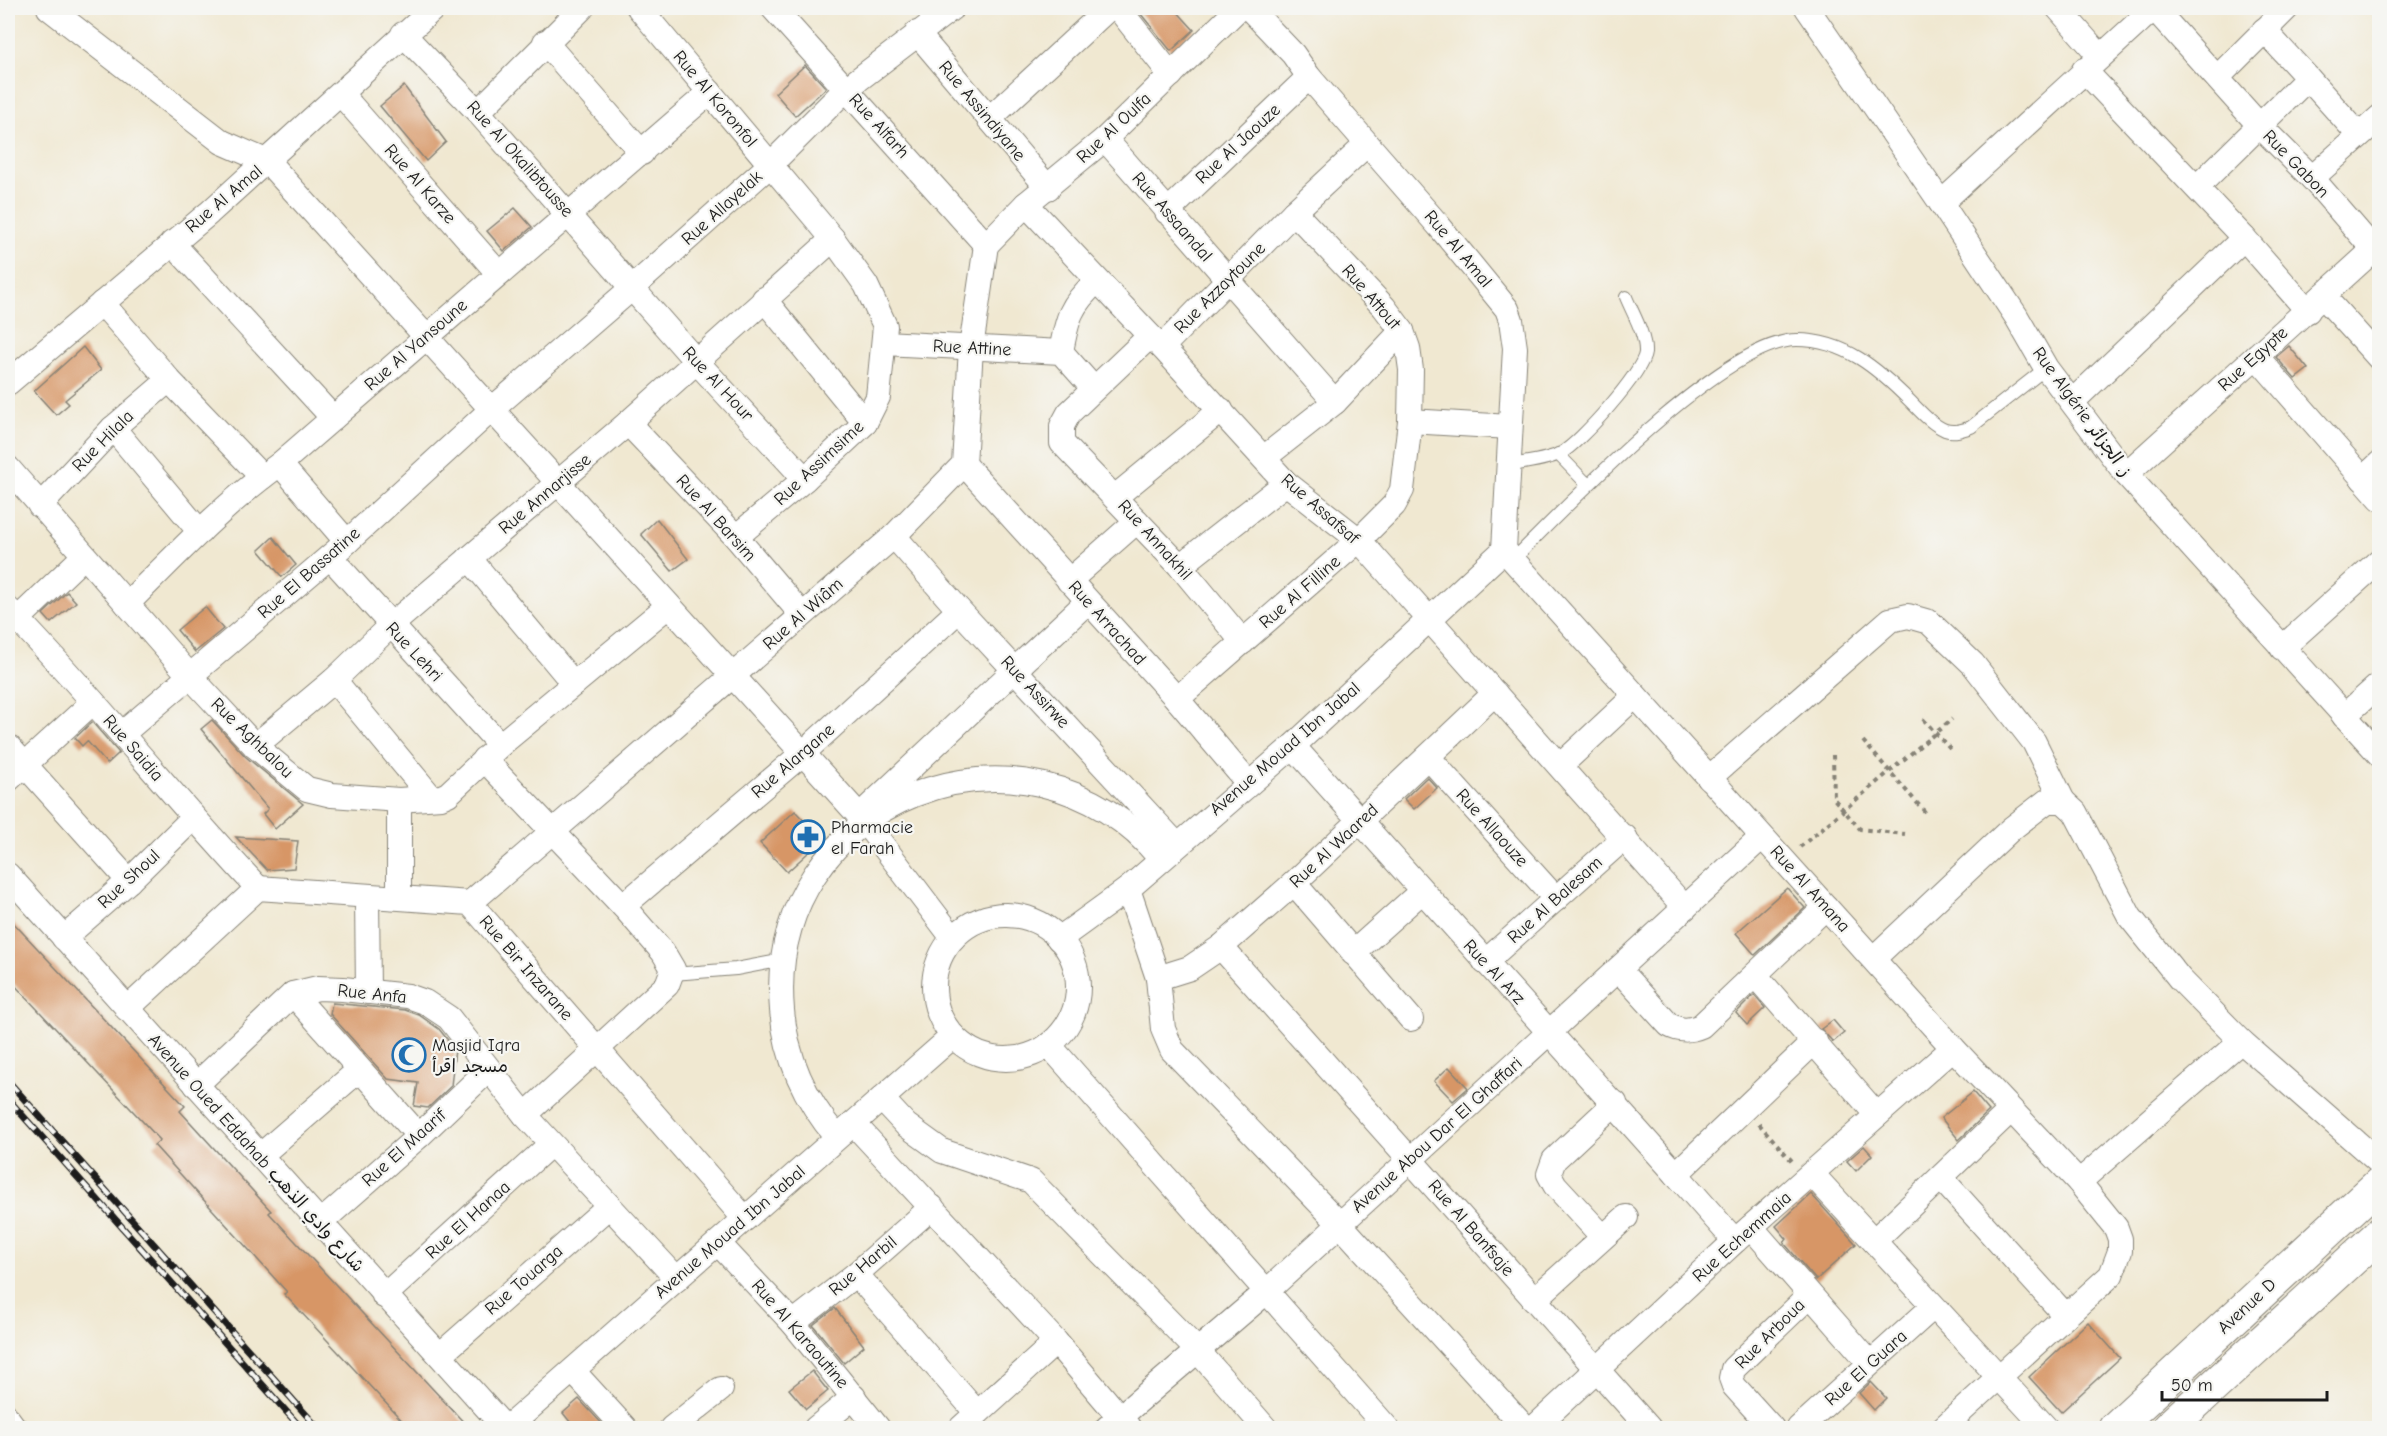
<svg xmlns="http://www.w3.org/2000/svg" width="2387" height="1436" font-family="'Comic Neue','Playpen Sans Arabic',sans-serif">
<style>
.building{fill:#d79666}
.lines{fill:none;stroke-linecap:round;stroke-linejoin:round}
.lane-casing{stroke:#868276;stroke-width:14}
.street-casing{stroke:#868276;stroke-width:26}
.primary-casing{stroke:#868276;stroke-width:35}
.path{stroke:#868276;stroke-width:4;stroke-dasharray:4.5 4.5;stroke-linecap:butt}
.lane{stroke:#fff;stroke-width:12}
.street{stroke:#fff;stroke-width:24}
.primary{stroke:#fff;stroke-width:33}
.rail-casing{stroke:#1c1c1c;stroke-width:7}
.rail{stroke:#f6f6f2;stroke-width:4.5;stroke-dasharray:14;stroke-linecap:butt}
.labels{text-anchor:middle;dominant-baseline:central;stroke-width:4.5;stroke-linejoin:round;paint-order:stroke}
.street-label{font-size:18px;fill:#1c1c1c;stroke:#f6f6f2}
.poi-label{font-size:18px;fill:#1c1c1c;stroke:#f6f6f2;text-anchor:start}
</style>
<rect width="100%" height="100%" fill="#f6f6f2"/>
<filter id="ink" filterUnits="userSpaceOnUse"><feTurbulence type="fractalNoise" baseFrequency=".0167" numOctaves="2"/><feDisplacementMap in="SourceGraphic" scale="12" xChannelSelector="R" yChannelSelector="G"/><feConvolveMatrix kernelMatrix="1 2 1 2 8 2 1 2 1" color-interpolation-filters="sRGB"/></filter>
<filter id="wash" filterUnits="userSpaceOnUse"><feTurbulence type="fractalNoise" baseFrequency=".008" numOctaves="4" result="noise"/><feDisplacementMap in="SourceGraphic" scale="24" xChannelSelector="R" yChannelSelector="G"/><feGaussianBlur stdDeviation="1.35" result="paint"/><feColorMatrix in="noise" values="0 0 0 0 0 0 0 0 0 0 0 0 0 0 0 0 0 1.4 0 .05"/><feComposite in="paint" operator="in"/></filter>
<g filter="url(#wash)">
<rect width="100%" height="100%" fill="#f0e8d1"/>
<g id="blocks">
<g class="building">
<path d="M1136,8H1174L1194,30L1171,51Z"/>
<path d="M805,65L826,88L795,116L775,93Z"/>
<path d="M404,86L446,142L426,161L380,106Z"/>
<path d="M515,208L532,227L504,251L487,231Z"/>
<path d="M2289,346L2308,369L2295,379L2276,357Z"/>
<path d="M83,347L101,370L65,400L69,404L56,415L34,391Z"/>
<path d="M657,519L688,559L672,571L641,534Z"/>
<path d="M273,537L296,565L282,577L259,550Z"/>
<path d="M67,592L76,602L51,623L43,614Z"/>
<path d="M205,607L223,629L195,652L177,630Z"/>
<path d="M212,720L246,757L303,804L275,829L263,814L268,809L201,729Z"/>
<path d="M92,722L119,753L107,764L87,741L82,746L75,738Z"/>
<path d="M1427,777L1437,788L1414,809L1404,799Z"/>
<path d="M795,811L822,840L787,872L760,843Z"/>
<path d="M236,837L298,841L294,868L267,870Z"/>
<path d="M1787,888L1805,908L1755,955L1736,933Z"/>
<path d="M8,917L185,1106L180,1111L271,1211L269,1213L469,1428H409L284,1294L287,1292L154,1145L160,1140L8,978Z"/>
<path d="M1754,995L1765,1008L1747,1025L1736,1013Z"/>
<path d="M332,1003L405,1010L419,1015L439,1029L455,1049L451,1086L428,1108L414,1106L418,1083L388,1079L330,1014Z"/>
<path d="M1833,1020L1844,1033L1833,1042L1821,1029Z"/>
<path d="M1449,1067L1468,1088L1453,1101L1434,1081Z"/>
<path d="M1973,1092L1989,1111L1959,1140L1941,1118Z"/>
<path d="M1864,1146L1872,1155L1856,1171L1847,1161Z"/>
<path d="M1811,1194L1856,1244L1816,1280L1784,1243L1787,1239L1776,1226Z"/>
<path d="M835,1308L864,1346L844,1363L813,1325Z"/>
<path d="M2088,1322L2120,1358L2061,1412L2029,1377Z"/>
<path d="M812,1371L828,1391L806,1409L789,1389Z"/>
<path d="M1871,1382L1886,1398L1874,1410L1859,1393Z"/>
<path d="M579,1399L606,1428H575L563,1413Z"/>
</g>
</g>
</g>
<g filter="url(#ink)">
<use href="#blocks" fill-opacity="0" stroke="#868276" stroke-width="1.5"/>
<g class="lines">
<g class="lane-casing">
<g id="lane">
<path d="M1558,454L1588,485"/>
<path d="M1507,466C1524,462 1546,461 1561,453C1579,444 1643,372 1645,353C1646,335 1632,312 1626,297"/>
<path d="M1513,560C1566,507 1725,340 1797,340C1845,340 1878,369 1910,401C1920,411 1931,424 1945,430C1954,433 1963,430 1971,427L2046,368"/>
<path d="M673,974L736,969L784,960"/>
<path d="M8,1409L22,1428"/>
</g>
</g>
<g class="street-casing">
<g id="street">
<path d="M49,8L222,142L268,162L865,822L953,938"/>
<path d="M639,8L833,239L866,285L885,326L878,397L865,423L805,479L736,537"/>
<path d="M773,8L986,245"/>
<path d="M1118,8L1171,75"/>
<path d="M1249,8L1293,54L1309,77L1439,226L1507,309L1511,320L1515,348L1504,550"/>
<path d="M1807,8L1941,203L2016,316L2046,368L2126,474L2380,755"/>
<path d="M2058,8L2100,56"/>
<path d="M2154,8L2260,126L2312,178L2374,250"/>
<path d="M917,33L1048,188"/>
<path d="M403,34L478,112L695,360L805,479"/>
<path d="M545,42L642,153"/>
<path d="M2084,70L2244,238L2308,311"/>
<path d="M2218,77L2287,8"/>
<path d="M2308,78L2359,135"/>
<path d="M341,94L499,274"/>
<path d="M478,112L582,8"/>
<path d="M989,119L1109,8"/>
<path d="M1105,139L1335,402"/>
<path d="M2312,178L2380,117"/>
<path d="M2197,187L2308,78L2264,30"/>
<path d="M1941,203L2154,8"/>
<path d="M1026,204L1150,336"/>
<path d="M1167,212L1309,77"/>
<path d="M172,243L333,418"/>
<path d="M986,245L1026,204L1105,139L1239,8"/>
<path d="M2323,296L2380,359"/>
<path d="M764,299L865,423"/>
<path d="M102,303L169,380L262,477"/>
<path d="M884,343L1061,352L1093,388"/>
<path d="M1162,347L1286,483L1359,540L1685,908"/>
<path d="M1061,352C1067,319 1070,305 1096,282"/>
<path d="M2256,356L2380,498"/>
<path d="M8,383L209,213L434,8"/>
<path d="M2073,401L2244,238"/>
<path d="M1410,421L1510,427"/>
<path d="M628,423L736,537L802,615"/>
<path d="M113,428L200,532"/>
<path d="M1265,457L1335,402L1402,331"/>
<path d="M280,464L347,542"/>
<path d="M964,464L1177,699L1248,783"/>
<path d="M8,468L190,676L255,746L307,789L332,795L399,800L441,797L448,794L500,745L668,606"/>
<path d="M2126,474L2380,244"/>
<path d="M2363,479L2380,463"/>
<path d="M1115,497L1221,410"/>
<path d="M40,506L113,428L169,380"/>
<path d="M894,536L959,610L1177,845"/>
<path d="M1504,550L1953,1048L2079,1182L2116,1228L2120,1239V1251L2111,1275L1943,1428"/>
<path d="M330,557L500,745"/>
<path d="M469,558L574,684"/>
<path d="M1180,566L1286,483"/>
<path d="M1069,581L1137,521"/>
<path d="M127,604C176,555 224,504 280,464L710,92"/>
<path d="M8,609C95,698 172,797 258,888"/>
<path d="M18,619L83,557"/>
<path d="M1243,642L1180,566L1062,443V426L1069,413L1150,336L1162,347L1294,212L1367,144"/>
<path d="M2282,648L2380,560"/>
<path d="M334,680L431,797"/>
<path d="M1177,699L1359,540L1394,505L1402,490L1410,421L1411,370L1408,348L1402,331L1384,307L1294,212"/>
<path d="M2344,716L2380,684"/>
<path d="M123,733L347,542L491,410L631,289L770,165L846,89L952,8"/>
<path d="M8,746L129,881"/>
<path d="M255,746L334,680L390,626L628,423L833,239"/>
<path d="M1293,746L1676,1174L1815,1041"/>
<path d="M1428,757L1556,899"/>
<path d="M484,759L623,906L663,952L673,969L667,985L525,1115"/>
<path d="M1560,766L1635,696"/>
<path d="M1709,778L1890,620L1908,616L1929,622L1973,664L2034,742L2063,801"/>
<path d="M8,780L93,702"/>
<path d="M399,800V897"/>
<path d="M869,807L1087,602"/>
<path d="M8,875L505,1428"/>
<path d="M1294,883L1411,1019"/>
<path d="M1128,889L1158,978L1163,1029L1172,1050L1339,1223L1525,1428"/>
<path d="M367,897L368,992"/>
<path d="M470,903L894,536L964,464L971,348L986,245"/>
<path d="M623,906L802,754L959,610"/>
<circle cx="1006" cy="987" r="72"/>
<path d="M64,938L129,881L192,819"/>
<path d="M1059,939L1128,889L1293,746L1504,550"/>
<path d="M1221,947L1649,1428"/>
<path d="M1353,953L1421,892"/>
<path d="M1874,958L2011,829L2047,801H2063L2075,812L2130,917L2180,979L2241,1041L2380,1163"/>
<path d="M1485,962L1625,837"/>
<path d="M1618,969L1669,1025C1680,1031 1689,1031 1701,1026L1826,907"/>
<path d="M1755,975L1877,1115"/>
<path d="M1158,978L1190,968L1221,947L1294,883L1495,693"/>
<path d="M293,994L419,1136"/>
<path d="M127,1009L258,888L470,903L745,1219"/>
<path d="M1049,1045L1387,1428"/>
<path d="M196,1085L293,994L318,988L343,989L408,996L425,1002L449,1018L525,1115L677,1279"/>
<path d="M882,1099L906,1125L942,1151L1031,1181L1198,1351L1265,1428"/>
<path d="M854,1124L1056,1342L1129,1428"/>
<path d="M837,1137C806,1101 786,1058 782,1010C764,799 1027,697 1161,859"/>
<path d="M261,1155L359,1070"/>
<path d="M1676,1174L1735,1241"/>
<path d="M1813,1175L2046,1428"/>
<path d="M1941,1178L2065,1315"/>
<path d="M2079,1182L2241,1041"/>
<path d="M320,1223L419,1136L488,1070"/>
<path d="M1751,1227L1870,1363"/>
<path d="M1603,1237L1555,1185L1549,1174L1554,1160L1615,1103"/>
<path d="M1874,1241L2011,1110"/>
<path d="M718,1243L793,1323L878,1428"/>
<path d="M856,1274L977,1413"/>
<path d="M384,1296L551,1144"/>
<path d="M1534,1300L1626,1217"/>
<path d="M793,1323L856,1274L932,1207"/>
<path d="M440,1355L609,1206"/>
<path d="M573,1371L625,1428"/>
<path d="M507,1428L953,1036"/>
<path d="M672,1428L721,1389"/>
<path d="M816,1428L854,1397"/>
<path d="M961,1428L1056,1342"/>
<path d="M1107,1428L1265,1293L1762,837"/>
<path d="M1534,1428L1735,1241L1953,1048"/>
<path d="M1772,1428L1734,1386L1731,1378L1733,1369L1809,1296"/>
<path d="M1799,1428L1933,1307"/>
</g>
</g>
<g class="primary-casing">
<g id="primary">
<path d="M2115,1428L2380,1183"/>
<path d="M2168,1428L2380,1234"/>
</g>
</g>
<g class="path">
<path d="M1923,719L1950,749"/>
<path d="M1863,741L1925,812"/>
<path d="M1833,755L1834,799L1860,829L1905,834"/>
<path d="M1800,847L1952,719"/>
<path d="M1759,1124L1792,1161"/>
</g>
<use href="#lane" class="lane"/>
<use href="#street" class="street"/>
<use href="#primary" class="primary"/>
<g class="rail-casing">
<g id="rail">
<path d="M8,1081L318,1428"/>
<path d="M8,1099L301,1428"/>
</g>
</g>
<use href="#rail" class="rail"/>
</g>
</g>
<defs>
<g id="pharmacy-ring" transform="scale(1.725)"><circle r="9.5" fill="#f6f6f2" stroke="#1f6fb2" stroke-width="1.5"/><path d="M-2-6h4v4h4v4h-4v4h-4v-4h-4v-4h4Z" fill="#1f6fb2"/></g>
<g id="mosque-ring" transform="scale(1.725)"><circle r="9.5" fill="#f6f6f2" stroke="#1f6fb2" stroke-width="1.5"/><path d="M3.5-4.9A6 6 0 1 0 3.5 4.9A5 5 0 1 1 3.5-4.9Z" fill="#1f6fb2"/></g>
</defs>
<g fill-rule="evenodd">
<use href="#pharmacy-ring" x="808" y="837"/>
<use href="#mosque-ring" x="409" y="1055"/>
</g>
<g class="labels">
<g class="street-label">
<text transform="translate(715 99) rotate(50)">Rue Al Koronfol</text>
<text transform="translate(982 111) rotate(50)">Rue Assindiyane</text>
<text transform="translate(879 126) rotate(48)">Rue Alfarh</text>
<text transform="translate(1114 128) rotate(-43)">Rue Al Oulfa</text>
<text transform="translate(1238 144) rotate(-43)">Rue Al Jaouze</text>
<text transform="translate(520 159) rotate(48)">Rue Al Okalibtousse</text>
<text transform="translate(2296 164) rotate(46)">Rue Gabon</text>
<text transform="translate(420 184) rotate(49)">Rue Al Karze</text>
<text transform="translate(224 199) rotate(-40)">Rue Al Amal</text>
<text transform="translate(722 208) rotate(-42)">Rue Allayelak</text>
<text transform="translate(1172 217) rotate(49)">Rue Assaandal</text>
<text transform="translate(1458 249) rotate(50)">Rue Al Amal</text>
<text transform="translate(1220 288) rotate(-45)">Rue Azzaytoune</text>
<text transform="translate(1371 297) rotate(49)">Rue Attout</text>
<text transform="translate(416 345) rotate(-41)">Rue Al Yansoune</text>
<text transform="translate(972 348) rotate(3)">Rue Attine</text>
<text transform="translate(2253 359) rotate(-42)">Rue Egypte</text>
<text transform="translate(718 384) rotate(47)">Rue Al Hour</text>
<text transform="translate(2082 412) rotate(54)">Rue Algérie ز. الجزائر</text>
<text transform="translate(103 441) rotate(-45)">Rue Hilala</text>
<text transform="translate(819 463) rotate(-43)">Rue Assimsime</text>
<text transform="translate(545 494) rotate(-40)">Rue Annarjisse</text>
<text transform="translate(1320 509) rotate(41)">Rue Assafsaf</text>
<text transform="translate(716 518) rotate(48)">Rue Al Barsim</text>
<text transform="translate(1155 540) rotate(48)">Rue Annakhil</text>
<text transform="translate(309 573) rotate(-41)">Rue El Bassatine</text>
<text transform="translate(1300 592) rotate(-41)">Rue Al Filline</text>
<text transform="translate(803 614) rotate(-41)">Rue Al Wiâm</text>
<text transform="translate(1107 623) rotate(48)">Rue Arrachad</text>
<text transform="translate(414 652) rotate(47)">Rue Lehri</text>
<text transform="translate(1035 692) rotate(47)">Rue Assirwe</text>
<text transform="translate(252 738) rotate(44)">Rue Aghbalou</text>
<text transform="translate(133 748) rotate(49)">Rue Saidia</text>
<text transform="translate(1285 749) rotate(-41)">Avenue Mouad Ibn Jabal</text>
<text transform="translate(793 761) rotate(-41)">Rue Alargane</text>
<text transform="translate(1492 828) rotate(48)">Rue Allaouze</text>
<text transform="translate(1334 846) rotate(-43)">Rue Al Waared</text>
<text transform="translate(129 879) rotate(-43)">Rue Shoul</text>
<text transform="translate(1810 889) rotate(48)">Rue Al Amana</text>
<text transform="translate(1555 900) rotate(-42)">Rue Al Balesam</text>
<text transform="translate(526 968) rotate(49)">Rue Bir Inzarane</text>
<text transform="translate(1494 972) rotate(47)">Rue Al Arz</text>
<text transform="translate(372 994) rotate(6)">Rue Anfa</text>
<text transform="translate(1437 1135) rotate(-42)">Avenue Abou Dar El Ghaffari</text>
<text transform="translate(404 1148) rotate(-42)">Rue El Maarif</text>
<text transform="translate(256 1153) rotate(48)">Avenue Oued Eddahab شارع وادي الذهب</text>
<text transform="translate(468 1220) rotate(-42)">Rue El Hanaa</text>
<text transform="translate(1471 1228) rotate(49)">Rue Al Banfsaje</text>
<text transform="translate(730 1232) rotate(-41)">Avenue Mouad Ibn Jabal</text>
<text transform="translate(1742 1237) rotate(-42)">Rue Echemmaia</text>
<text transform="translate(863 1266) rotate(-40)">Rue Harbil</text>
<text transform="translate(524 1280) rotate(-41)">Rue Touarga</text>
<text transform="translate(2247 1306) rotate(-43)">Avenue D</text>
<text transform="translate(800 1334) rotate(49)">Rue Al Karaoutine</text>
<text transform="translate(1770 1334) rotate(-45)">Rue Arboua</text>
<text transform="translate(1866 1368) rotate(-42)">Rue El Guara</text>
</g>
<g class="poi-label">
<text x="831" y="827">Pharmacie<tspan x="831" dy="21">el Farah</tspan></text>
<text x="432" y="1045">Masjid Iqra<tspan x="432" dy="21">مسجد اقرأ</tspan></text>
</g>
</g>
<rect width="2387" height="1436" fill="none" stroke="#f6f6f2" stroke-width="30"/>
<path d="M2162 1391v9h165v-9" fill="none" stroke="#1c1c1c" stroke-width="3"/>
<text x="2171" y="1391" font-size="18" fill="#1c1c1c" stroke="#f6f6f2" stroke-width="4.5" paint-order="stroke">50 m</text>
</svg>
